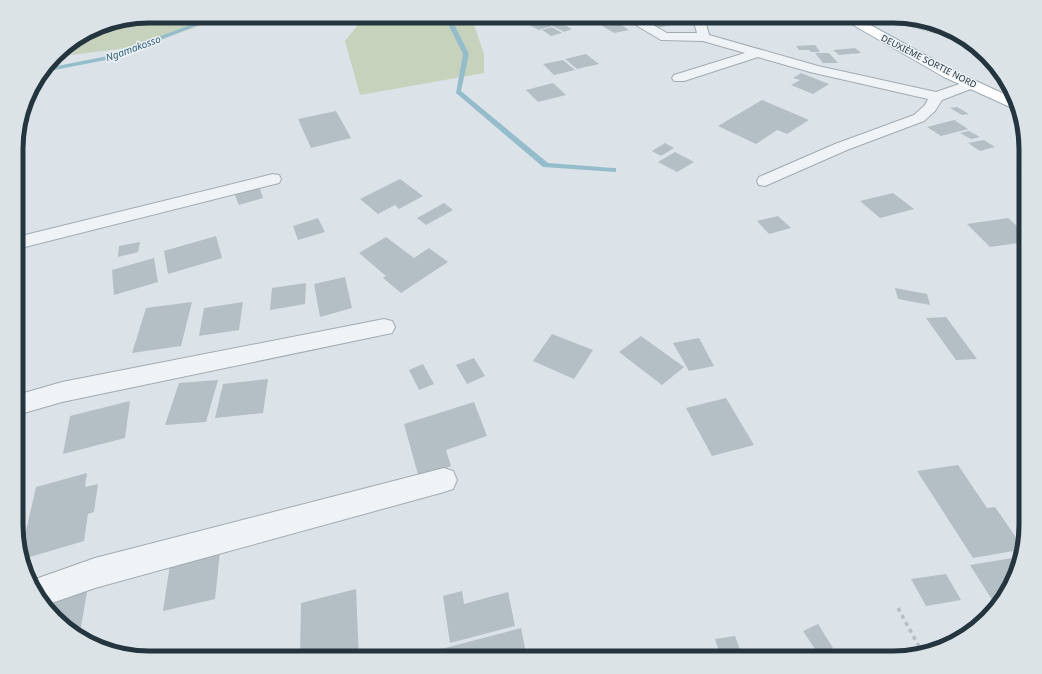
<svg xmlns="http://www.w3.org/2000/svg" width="1042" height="674" font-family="'Noto Sans',sans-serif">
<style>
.green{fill:#c7d2bd}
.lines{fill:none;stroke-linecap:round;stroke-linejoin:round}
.stream{fill:#94bccb;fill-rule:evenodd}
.building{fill:#b3bec5}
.minor-casing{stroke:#a1abb2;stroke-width:2}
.major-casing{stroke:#9babb4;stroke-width:2}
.path-far1{stroke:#b6bec3;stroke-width:1.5;stroke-dasharray:1.5 1.5;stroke-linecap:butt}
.path{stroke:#b6bec3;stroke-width:3.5;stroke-dasharray:4 4;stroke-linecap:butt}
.minor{fill:#eff3f6;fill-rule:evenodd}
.major{fill:#fff;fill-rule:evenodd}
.labels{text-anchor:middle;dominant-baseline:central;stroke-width:3;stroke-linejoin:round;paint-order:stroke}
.far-street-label{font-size:9px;fill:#25353f;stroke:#ecf2f5}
.far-water-label{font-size:10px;font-style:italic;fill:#2c5e76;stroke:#ecf2f5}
.rim{fill:none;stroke:#25353f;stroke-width:5}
</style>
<rect width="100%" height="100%" fill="#dce3e8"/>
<g class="green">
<path d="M149,16H226L143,46L55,57L61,49L98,26Z"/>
<path d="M365,16H471L484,54V73L360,95L345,41Z"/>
</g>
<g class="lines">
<g class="stream">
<path d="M214,16H222L111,59L44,72L47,68L108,56Z"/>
<path d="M444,16H450L469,54L461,91L548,163L613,168H616V172L543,167L456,93L463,54Z"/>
</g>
</g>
<g class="building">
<path d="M634,16H661L662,17L642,21Z"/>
<path d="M278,17V22L266,24L265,18Z"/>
<path d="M609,17L629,30L614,33L594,21Z"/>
<path d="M666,17L676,24L652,29L642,22Z"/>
<path d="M552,18L572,29L564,32L544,21Z"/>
<path d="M542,21L552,26L539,30L529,25Z"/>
<path d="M552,27L562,33L551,36L542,30Z"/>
<path d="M815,45L820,52H811L809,50H799L796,46Z"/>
<path d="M855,48L861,53L839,55L833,50Z"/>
<path d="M815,53H829L838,63H823Z"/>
<path d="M586,54L599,64L577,69L565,59Z"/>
<path d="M563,60L575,70L554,75L543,64Z"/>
<path d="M801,73L829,84L813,94L791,85L800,80L793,78Z"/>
<path d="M553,83L566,95L538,102L526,90Z"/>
<path d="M762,100L809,120L787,134L777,130L756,144L718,126Z"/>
<path d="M957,107L969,114L962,115L950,108Z"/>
<path d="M336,111L351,138L311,148L298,119Z"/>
<path d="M954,120L968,129L941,136L927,127Z"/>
<path d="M969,131L980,137L971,139L960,133Z"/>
<path d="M984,140L995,147L980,151L968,143Z"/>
<path d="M665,143L674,148L661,156L652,151Z"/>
<path d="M675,152L694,162L677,172L658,162Z"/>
<path d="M1026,174V183L1016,175Z"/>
<path d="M400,179L423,196L399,209L395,205L378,214L360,199Z"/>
<path d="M259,186L263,198L239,205L234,193Z"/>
<path d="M893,193L914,209L880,218L860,201Z"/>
<path d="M444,203L453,210L426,225L417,218Z"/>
<path d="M778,216L791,228L769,234L757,221Z"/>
<path d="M318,218L325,232L298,240L293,226Z"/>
<path d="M1008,218L1026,234V242L990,247L967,224Z"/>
<path d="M216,236L222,258L168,274L164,251Z"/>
<path d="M386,237L414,258L429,248L448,262L401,293L383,278L386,276L359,253Z"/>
<path d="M140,242L138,252L118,257L119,246Z"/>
<path d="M154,258L158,282L114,295L112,270Z"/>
<path d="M345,277L352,308L320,317L314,284Z"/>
<path d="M306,283L305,304L270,310L272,288Z"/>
<path d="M895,288L927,294L930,305L898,299Z"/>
<path d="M192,302L181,346L132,353L146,308Z"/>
<path d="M243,302L239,330L199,336L204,308Z"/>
<path d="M946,317L977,359L956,360L926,318Z"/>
<path d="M552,334L593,350L574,379L533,361Z"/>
<path d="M641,336L684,367L662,385L619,352Z"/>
<path d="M699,338L714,366L689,371L673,343Z"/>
<path d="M474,358L485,376L467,384L456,365Z"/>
<path d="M423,364L434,384L419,390L409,370Z"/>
<path d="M268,379L263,413L215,418L223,384Z"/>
<path d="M218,380L206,422L165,425L179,383Z"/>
<path d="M726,398L754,445L712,456L686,408Z"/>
<path d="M130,401L125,438L63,454L70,416Z"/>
<path d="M474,402L487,436L446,450L451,466L419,478L404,424Z"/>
<path d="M958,465L987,508L995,507L1022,546L1020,550L973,558L917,471Z"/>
<path d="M87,473L85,487L98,484L94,512L88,514L84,541L23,559L21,553L36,487Z"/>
<path d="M220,552L215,599L163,611L170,564Z"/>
<path d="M1018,557L1004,599L996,606L970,565Z"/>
<path d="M946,574L961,600L926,606L911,579Z"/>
<path d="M89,581L79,638L75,636L37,595Z"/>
<path d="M356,589L359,658H300L301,603Z"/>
<path d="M462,591L464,604L508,592L515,626L450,643L443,596Z"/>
<path d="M818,624L833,648L819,655L803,631Z"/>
<path d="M521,628L527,658H427L426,653Z"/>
<path d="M735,636L743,658H721L715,639Z"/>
</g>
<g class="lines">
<g class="minor-casing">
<g id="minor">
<path d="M622,16H637L667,33H697L692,16H704L709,35L818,66L936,92L971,80L976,81L978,84L976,87L942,100L935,111L924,121L847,150L765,186L759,185L757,181L759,177L835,144L914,115L925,105L928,99L810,72L758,57L684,81H674L672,78L674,75L745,53L703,41L661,40L624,18Z"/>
<path d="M273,174L279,175L281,179L279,183L17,249V237Z"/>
<path d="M384,319L392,321L395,327L392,333L62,402L17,415V395L62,382Z"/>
<path d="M444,468L453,471L457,480L453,489L444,492L95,588L46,605L34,592L30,581L95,558Z"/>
</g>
</g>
<g class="major-casing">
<path id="major" d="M839,16H854L954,71L1013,98L1016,108L1010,107L944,77L841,18Z"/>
</g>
<path class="path-far1" d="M912,27L971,42"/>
<path class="path" d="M898,608L922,652"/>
<use href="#minor" class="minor"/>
<use href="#major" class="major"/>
</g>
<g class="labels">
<g class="far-street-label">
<text transform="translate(929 61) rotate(27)">DEUXIÈME SORTIE NORD</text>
</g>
<g class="far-water-label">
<text transform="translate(133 48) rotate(-20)">Ngamakosso</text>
</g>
</g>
<path d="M0 0H1042V674H0ZM149 23H893A126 126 0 0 1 1019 149V525A126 126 0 0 1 893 651H149A126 126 0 0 1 23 525V149A126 126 0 0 1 149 23Z" fill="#dce3e6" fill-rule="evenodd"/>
<path class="rim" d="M149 23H893A126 126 0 0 1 1019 149V525A126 126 0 0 1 893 651H149A126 126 0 0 1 23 525V149A126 126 0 0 1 149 23Z"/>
</svg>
